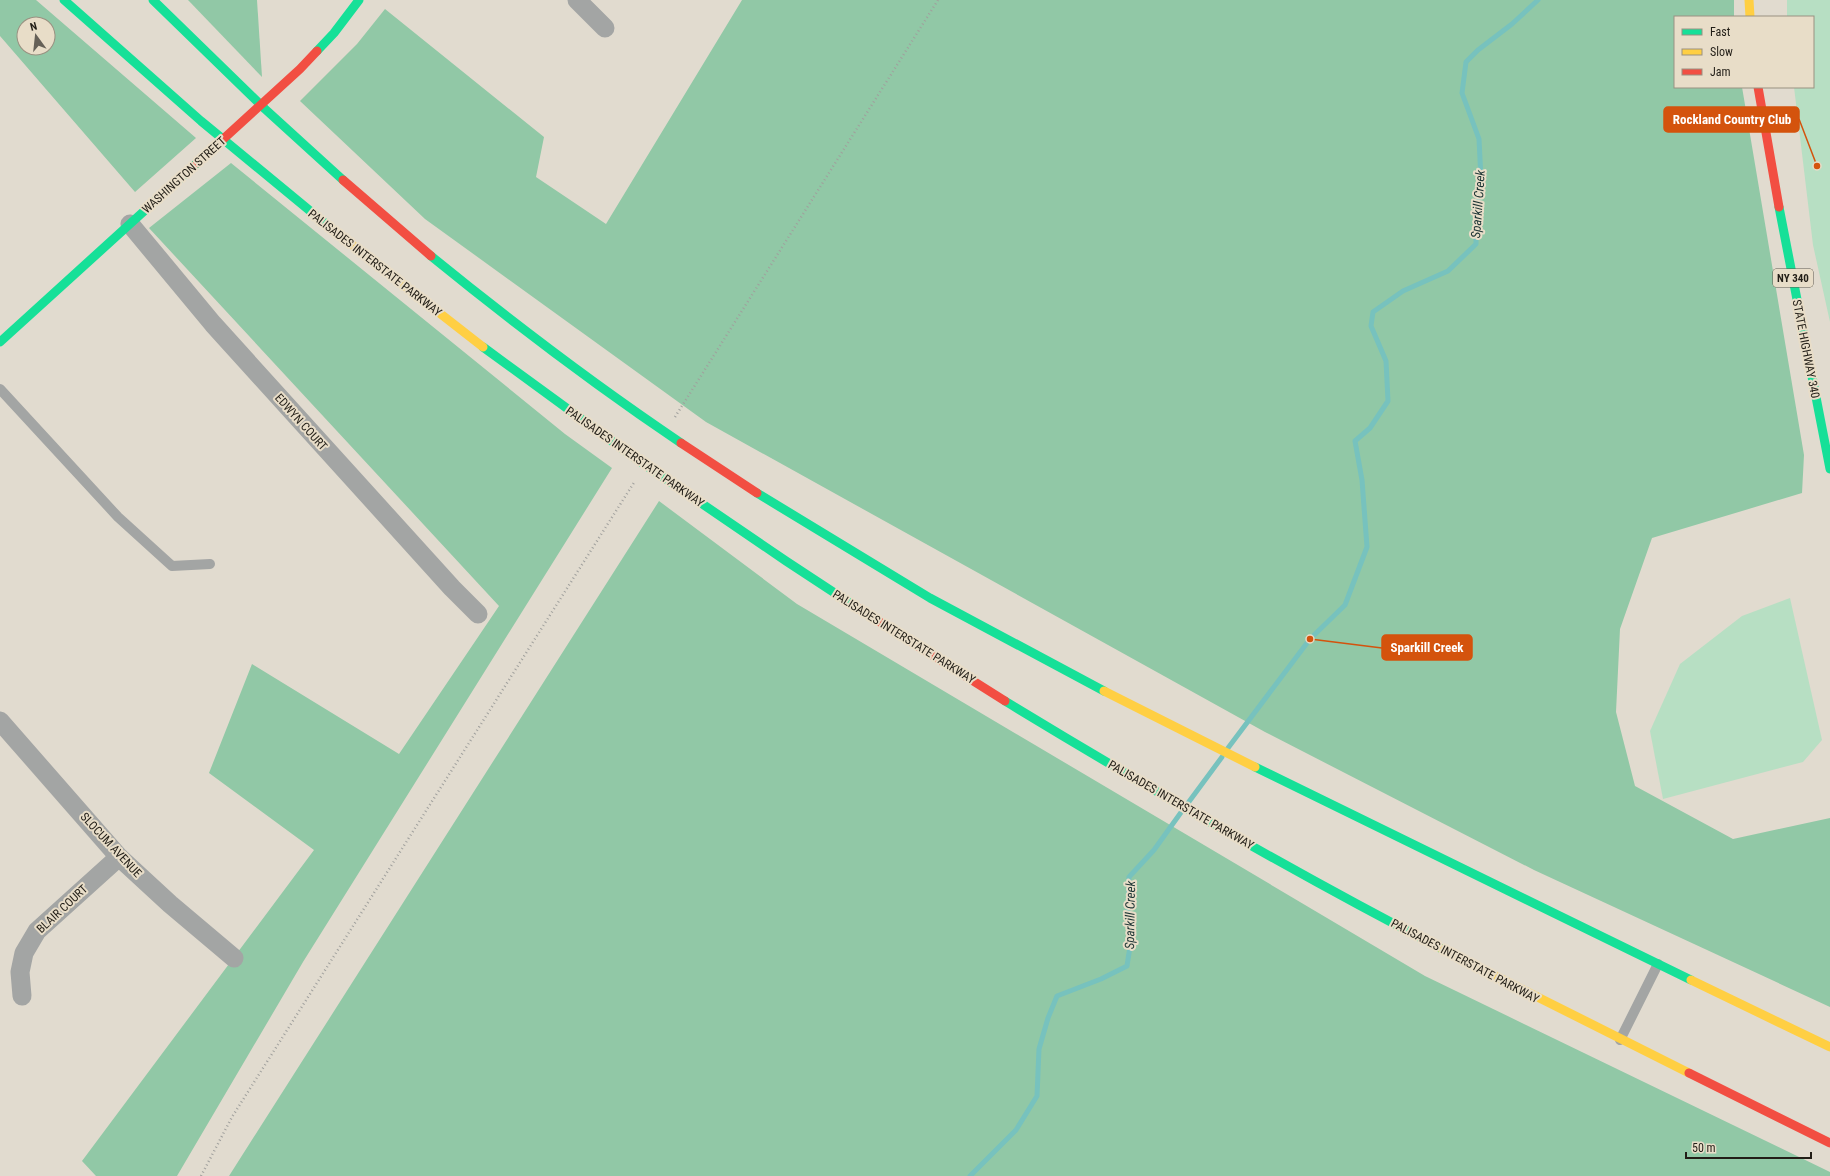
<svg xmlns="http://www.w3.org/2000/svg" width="1830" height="1176" font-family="'Roboto Condensed',sans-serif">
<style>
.green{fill:#b7dfc3}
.forest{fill:#91c8a6;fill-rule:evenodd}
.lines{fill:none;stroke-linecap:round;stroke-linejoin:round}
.stream{stroke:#77c2be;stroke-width:5}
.path{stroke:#a0a09d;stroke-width:2.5;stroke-dasharray:1 3;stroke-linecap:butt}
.lane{stroke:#a3a5a4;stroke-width:10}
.street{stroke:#a3a5a4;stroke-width:19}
.fast{stroke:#16e098;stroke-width:9}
.slow{stroke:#ffcf43;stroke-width:9}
.jam{stroke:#f24e42;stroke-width:9}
.labels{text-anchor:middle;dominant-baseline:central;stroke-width:4;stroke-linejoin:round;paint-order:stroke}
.shield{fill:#e8ddc8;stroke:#5d574c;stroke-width:1}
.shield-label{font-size:11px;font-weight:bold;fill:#221e17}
.street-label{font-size:12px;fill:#221e17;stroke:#e8ddc8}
.water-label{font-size:13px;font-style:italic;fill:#1b3333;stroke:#e8ddc8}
.leader{fill:none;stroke:#d4530d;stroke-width:1.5}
.callout-dot{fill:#d4530d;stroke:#e8ddc8;stroke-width:1.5}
.callout{fill:#d4530d;stroke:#d4530d;stroke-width:1.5}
.callout-label{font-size:13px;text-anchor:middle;font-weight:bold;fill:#fff}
</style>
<rect width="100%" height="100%" fill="#e1dbcf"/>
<g class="green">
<path d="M1787,0H1830V322L1813,245L1794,87H1813V17H1787Z"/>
<path d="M1790,598L1822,740L1803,762L1663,799L1650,731L1680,664L1742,616Z"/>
</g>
<g class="forest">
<path d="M0,0H36L196,138L135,192L0,36ZM24,24H48V48H24Z"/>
<path d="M188,0H257L262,77Z"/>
<path d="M742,0H1734V17H1675V87H1742L1804,455L1802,493L1652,538L1620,629L1616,712L1635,786L1733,839L1830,818V1007L1534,870L1265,732L706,422L425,219L300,101L357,44L385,9L544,137L536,177L606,224Z"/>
<path d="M231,163L565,434L612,468L303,962L177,1176H96L82,1161L314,850L209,773L252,664L399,754L499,606L149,228Z"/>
<path d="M659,501L797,604L1425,976L1830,1172V1176H229Z"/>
</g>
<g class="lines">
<g class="stream">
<path d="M1228,748L1310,639L1345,605L1367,547L1362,480L1355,441L1370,428L1388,401L1386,361L1371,326L1373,312L1403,291L1448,271L1476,244V217L1481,179L1479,139L1462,93L1466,62L1478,50L1512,24L1538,0"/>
<path d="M1188,803L1222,757"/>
<path d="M970,1176L1016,1130L1037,1096L1039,1049L1048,1018L1057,996L1101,979L1127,966L1131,940L1128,913L1129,877L1154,850L1182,811"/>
</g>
<g class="path">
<path d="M675,417L938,0"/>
<path d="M201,1176L232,1117L635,481"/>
</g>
<g class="lane">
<path d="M0,389L118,517L172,566L210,564"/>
<path d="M1620,1040L1658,964"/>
</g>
<g class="street">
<path d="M577,0L605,28"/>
<path d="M130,224L213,324L452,588L478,614"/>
<path d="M0,721L119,857L170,904L234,958"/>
<path d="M22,996L20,972L24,953L37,931L119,857"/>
</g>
<g class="fast">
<path d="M64,0L201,121L332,229"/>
<path d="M153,0L265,109L343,180"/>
<path d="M317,51L334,33L359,0"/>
<path d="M1779,207L1830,469"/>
<path d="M431,256C512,322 595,385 681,443"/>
<path d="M0,342L197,163"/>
<path d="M483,347L635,458L786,561L856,607"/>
<path d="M757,493L930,598L1104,691"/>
<path d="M1005,701C1148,788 1293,872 1442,949"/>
<path d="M1255,767L1691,980"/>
</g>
<g class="slow">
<path d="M1749,0L1750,17"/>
<path d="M332,229L483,347"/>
<path d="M1104,691L1255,767"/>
<path d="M1442,949L1689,1073"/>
<path d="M1691,980L1830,1047"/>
</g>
<g class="jam">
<path d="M1758,87L1779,207"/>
<path d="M197,163L300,69L317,51"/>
<path d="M343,180L431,256"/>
<path d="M681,443L757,493"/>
<path d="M856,607L1005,701"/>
<path d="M1689,1073L1830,1143"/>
</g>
</g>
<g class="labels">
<rect class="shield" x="1773" y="269" width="40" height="18" rx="3"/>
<g class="shield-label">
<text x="1793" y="278">NY 340</text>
</g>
<g class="street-label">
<text transform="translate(184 175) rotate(-42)">WASHINGTON STREET</text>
<text transform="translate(375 263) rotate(38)">PALISADES INTERSTATE PARKWAY</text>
<text transform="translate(1806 349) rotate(79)">STATE HIGHWAY 340</text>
<text transform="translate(301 422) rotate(48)">EDWYN COURT</text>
<text transform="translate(635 457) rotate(35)">PALISADES INTERSTATE PARKWAY</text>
<text transform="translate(904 637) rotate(32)">PALISADES INTERSTATE PARKWAY</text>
<text transform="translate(1181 805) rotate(30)">PALISADES INTERSTATE PARKWAY</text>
<text transform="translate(111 845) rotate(47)">SLOCUM AVENUE</text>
<text transform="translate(62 909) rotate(-43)">BLAIR COURT</text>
<text transform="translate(1465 961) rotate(28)">PALISADES INTERSTATE PARKWAY</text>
</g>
<g class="water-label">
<text transform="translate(1478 204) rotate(-86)">Sparkill Creek</text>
<text transform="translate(1130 915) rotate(-89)">Sparkill Creek</text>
</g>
</g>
<path class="leader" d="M1817 166L1799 119M1310 639L1382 648"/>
<g class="callout-dot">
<circle cx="1817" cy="166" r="4"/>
<circle cx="1310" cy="639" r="4"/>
</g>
<g class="callout">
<rect x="1664" y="107" width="135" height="25" rx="4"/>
<rect x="1382" y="635" width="90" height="25" rx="4"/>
</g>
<g class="callout-label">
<text x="1732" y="124">Rockland Country Club</text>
<text x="1427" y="652">Sparkill Creek</text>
</g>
<rect x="1674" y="16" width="140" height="72" fill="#e8ddc8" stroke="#999181"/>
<rect x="1682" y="29" width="20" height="6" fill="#16e098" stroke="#999181"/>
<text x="1710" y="36" font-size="12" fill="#221e17">Fast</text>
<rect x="1682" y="49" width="20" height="6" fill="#ffcf43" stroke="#999181"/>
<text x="1710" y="56" font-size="12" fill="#221e17">Slow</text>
<rect x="1682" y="69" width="20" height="6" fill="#f24e42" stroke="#999181"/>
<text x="1710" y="76" font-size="12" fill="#221e17">Jam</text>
<g transform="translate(36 36) rotate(345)"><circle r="19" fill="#e8ddc8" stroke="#999181"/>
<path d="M0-3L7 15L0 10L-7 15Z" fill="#656057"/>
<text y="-6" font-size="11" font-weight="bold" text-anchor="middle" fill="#221e17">N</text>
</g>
<path d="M1686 1152v6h125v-6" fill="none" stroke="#221e17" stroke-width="2"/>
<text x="1692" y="1152" font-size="12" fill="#221e17" stroke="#e8ddc8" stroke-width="3" paint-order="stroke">50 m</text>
</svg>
